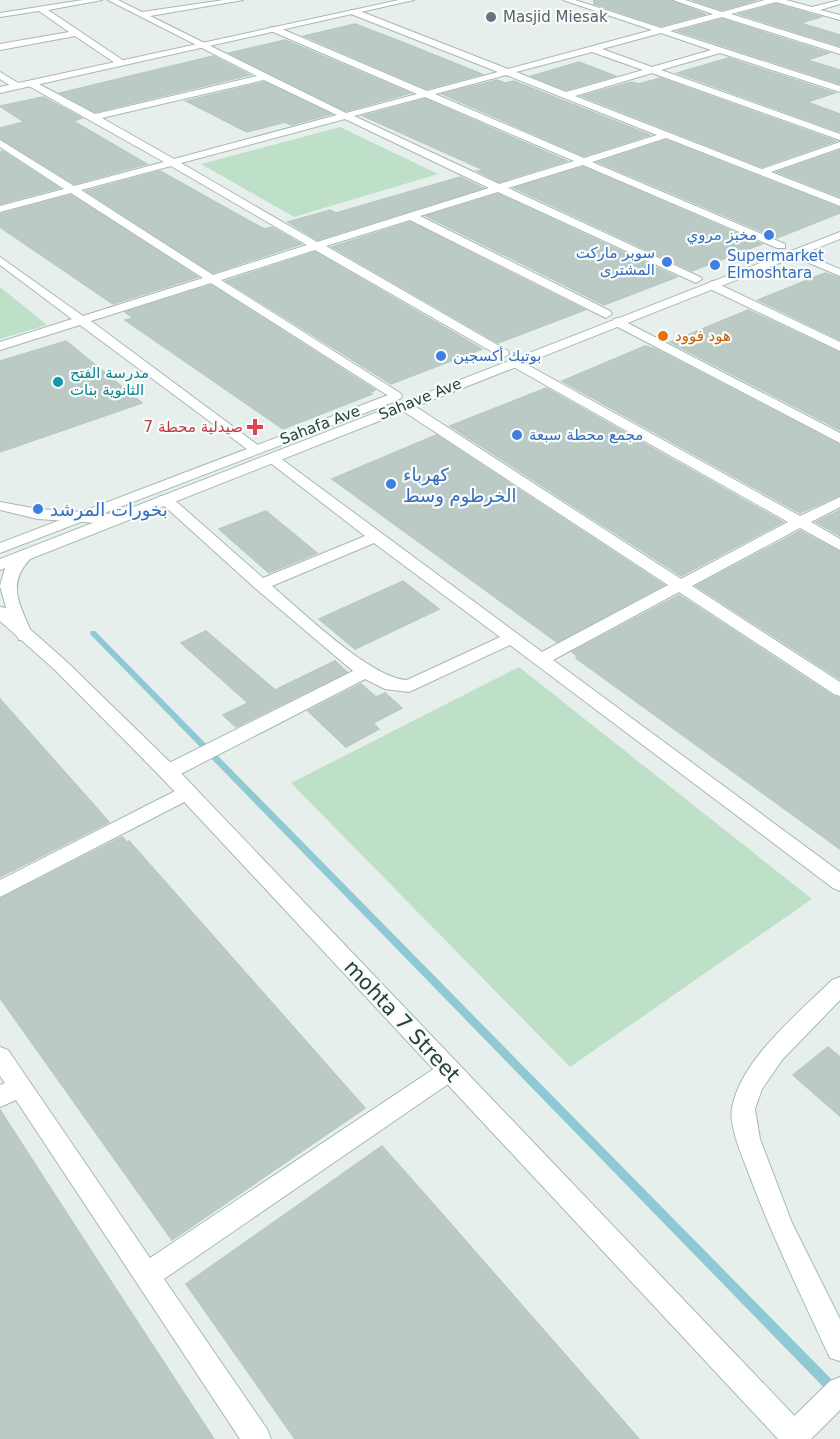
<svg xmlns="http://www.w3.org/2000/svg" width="840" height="1439" font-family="'DejaVu Sans','Noto Naskh Arabic',sans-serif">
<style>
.green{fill:#bfe0c8}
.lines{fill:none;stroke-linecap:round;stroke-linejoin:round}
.stream{fill:#8ec9d4;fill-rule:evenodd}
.building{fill:#bbcac4;stroke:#b8c9c2;stroke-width:1.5}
.minor-casing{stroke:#a8b8b2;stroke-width:2}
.tertiary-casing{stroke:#a8b8b2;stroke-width:2}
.secondary-casing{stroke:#a4bbb3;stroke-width:2}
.minor{fill:#fff;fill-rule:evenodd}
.tertiary{fill:#fff;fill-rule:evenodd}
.secondary{fill:#fff;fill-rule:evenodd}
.worship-dot{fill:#6b7280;stroke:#f7fbf9;stroke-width:2}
.shop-dot{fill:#3f7fe0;stroke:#f7fbf9;stroke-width:2}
.food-dot{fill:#e8710a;stroke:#f7fbf9;stroke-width:2}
.culture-dot{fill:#0f9aa8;stroke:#f7fbf9;stroke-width:2}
.health-dot{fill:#e0444e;stroke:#f7fbf9;stroke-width:2}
.labels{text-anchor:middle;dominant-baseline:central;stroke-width:4.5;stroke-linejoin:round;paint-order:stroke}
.far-worship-label{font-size:15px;fill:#5b616d;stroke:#f7fbf9;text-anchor:start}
.far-shop-label{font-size:15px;fill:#366cbe;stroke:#f7fbf9;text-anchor:start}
.far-food-label{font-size:15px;fill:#c56008;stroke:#f7fbf9;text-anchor:start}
.far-culture-label{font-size:15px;fill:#0d838f;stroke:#f7fbf9;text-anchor:start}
.far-street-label{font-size:15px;fill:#24423a;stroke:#f7fbf9}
.far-health-label{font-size:15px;fill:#be3a42;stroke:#f7fbf9;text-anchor:end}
.shop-label{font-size:18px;fill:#366cbe;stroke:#f7fbf9;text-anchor:start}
.near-street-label{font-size:21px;fill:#24423a;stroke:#f7fbf9}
</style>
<rect width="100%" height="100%" fill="#e6efeb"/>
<g class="green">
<path d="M340,127L438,174L294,217L201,164Z"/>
<path d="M0,287L47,325L0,339Z"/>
<path d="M519,667L812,899L570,1067L291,783Z"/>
</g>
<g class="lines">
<path class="stream" d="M91,631H95L840,1388V1402L836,1400L91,635L90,633Z"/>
</g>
<g class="building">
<path d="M594,0H671L705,14L661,26L594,4Z"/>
<path d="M692,0H757L722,10Z"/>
<path d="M776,4L821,17L800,23L840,35V46L739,14Z"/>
<path d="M722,19L829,53L807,60L840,70V84L678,31Z"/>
<path d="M355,24L402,42L482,74L427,89L304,36Z"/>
<path d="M285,40L410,93L346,111L229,53Z"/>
<path d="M213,56L250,75L95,112L60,93Z"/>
<path d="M728,58L835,93L807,102L840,114V132L677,73Z"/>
<path d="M579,62L615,76L566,90L531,76Z"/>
<path d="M660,78L836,141L762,167L582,96L631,82L639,84Z"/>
<path d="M497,80L505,83L514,81L650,135L584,156L442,94Z"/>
<path d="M264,82L331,114L291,125L285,122L247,132L186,101Z"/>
<path d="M43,97L82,118L73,121L147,164L74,184L0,138V128L24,122L0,106Z"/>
<path d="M425,99L567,161L499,182L477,171L484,170L363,116Z"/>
<path d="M666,140L840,208V213L777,238L598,162Z"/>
<path d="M840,150V197L777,172Z"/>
<path d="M2,151L59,188L0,204V152Z"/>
<path d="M583,167L762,244L692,271L514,188Z"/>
<path d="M160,171L264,229L272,227L301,244L213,273L86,191Z"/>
<path d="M460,177L483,188L317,240L288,222L330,210L336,213Z"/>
<path d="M498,194L677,277L604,305L426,216Z"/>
<path d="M71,195L198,277L113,304L0,227V214Z"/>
<path d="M410,222L585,310L498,343L332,247Z"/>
<path d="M315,252L482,349L391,384L226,281Z"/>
<path d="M825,273L840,278V340L758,300Z"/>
<path d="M211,285L375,390L369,393L372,394L283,429L125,320L133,318L125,312Z"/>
<path d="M748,310L840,353V430L670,342Z"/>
<path d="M66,341L142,403L0,452V361Z"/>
<path d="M645,346L655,349L840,445V495L800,513L562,381Z"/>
<path d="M546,388L783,522L681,576L450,426Z"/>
<path d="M436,435L664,585L557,642L332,479Z"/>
<path d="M840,510V536L816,522Z"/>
<path d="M266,511L317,553L269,573L219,529Z"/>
<path d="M800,531L840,552V679L696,586Z"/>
<path d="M403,581L439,609L355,649L319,619Z"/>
<path d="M679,595L833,696L840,698V849L576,658L578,657L572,652Z"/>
<path d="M206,631L275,690L335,661L347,672L236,727L223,715L248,703L181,643Z"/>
<path d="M361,684L376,697L385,693L402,708L373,723L379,729L346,747L308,711Z"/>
<path d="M0,699L109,822L0,877Z"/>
<path d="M122,837L127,842L129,841L365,1108L172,1240L0,998V899Z"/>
<path d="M828,1047L840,1057V1116L793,1075Z"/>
<path d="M0,1110L93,1254L214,1439H0Z"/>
<path d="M382,1146L443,1215L639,1439H295L186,1284Z"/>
</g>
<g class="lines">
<g class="minor-casing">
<g id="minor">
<path d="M83,0H102L48,10L124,61V65H118L75,36L0,50V44L69,32L39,11L0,17V13Z"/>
<path d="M108,0H118L142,12L224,0H243L150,16L346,113L417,94L271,31V27H277L427,91L498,72L351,14V10H357L508,69L652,30L563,0H575L661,28L713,14L673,0H685L722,12L765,0H786L812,7L840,0V4L820,10L840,15V20L776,2L731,14L840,48V54L722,17L670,31L840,86V92L720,53L661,70L840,134V140L652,73L575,96L762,169L840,142V148L771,172L840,199V206L666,138L592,162L785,244V248H777L583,165L508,188L700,277L702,279L696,283L498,192L420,216L610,311L612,314L606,318L410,220L326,246L508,351L509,354L503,358L315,250L221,280L400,393L402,396L400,399L395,400L211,283L91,321L263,449L256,453L251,452L80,325L0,350V342L72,319L0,265V257L83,316L203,278L71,193L0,212V206L64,189L0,147V140L74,186L164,162L27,85V81H33L95,114L257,76ZM661,33L711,50L652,67L602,49ZM592,52L643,70L566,92L516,72ZM506,75L657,135L584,158L435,94ZM264,80L337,115L174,159L102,118ZM425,97L574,161L499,184L354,116ZM345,119L489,188L317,242L181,163ZM171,166L307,245L213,275L81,190Z"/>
<path d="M0,72L20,84V88H14L0,79Z"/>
<path d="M794,250L840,269V276L790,255L788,253Z"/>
<path d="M712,281L840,342V351L708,288L706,285Z"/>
<path d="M618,318L840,433V443L614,325L612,322L614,319Z"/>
<path d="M515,358L800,516L840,497V507L811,522L840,539V550L800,528L692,586L840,682V696L834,694L679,592L553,660L840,872V891L833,888L510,645L409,692L385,689L365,679L175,777L168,779L161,777L159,772L161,767L353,671L255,588L160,502L158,499L160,496H170L263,578L365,536L264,458L271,454L276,455L542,652L668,585L400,409L398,406L400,403H410L681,579L788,522L510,365L509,362ZM374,543L500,637L407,680C370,678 302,611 272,586Z"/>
<path d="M0,502L38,509L112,514L120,519L112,524L38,519L0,510Z"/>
<path d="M187,785L194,787L197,792L194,797L0,897V880Z"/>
<path d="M840,977V1000L782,1060L762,1089L755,1109L760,1139L792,1223L840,1319V1361L830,1358C801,1295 771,1234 747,1169C741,1153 729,1125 732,1108C741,1059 799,1013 832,980Z"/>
<path d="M0,1047L8,1050L150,1258L441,1064L449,1061L457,1064L460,1071L457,1078L164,1279L267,1429L271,1439H240L16,1100L0,1107V1085L5,1083L0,1076Z"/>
<path d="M840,1377V1410L811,1439H781L780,1436L784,1426L830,1381Z"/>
</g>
</g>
<g class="tertiary-casing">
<g id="tertiary">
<path d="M399,0H414L0,93V87Z"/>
<path d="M0,607L6,608L67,662L175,767L807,1429L811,1439H778L161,777L55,670L0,621Z"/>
</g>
</g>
<g class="secondary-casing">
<g id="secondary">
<path d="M840,232V239L30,559C5,586 21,606 33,636L31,640H19L9,618L0,620V610L7,611L0,586L5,568L0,570V559Z"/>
<path d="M391,394L396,395L398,398L396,401L0,553V543Z"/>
</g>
</g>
<use href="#minor" class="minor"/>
<use href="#tertiary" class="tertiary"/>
<use href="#secondary" class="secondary"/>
</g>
<circle class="worship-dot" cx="491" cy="17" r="6"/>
<g class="shop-dot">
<circle cx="769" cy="235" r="6"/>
<circle cx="667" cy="262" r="6"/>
<circle cx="715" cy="265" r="6"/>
<circle cx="441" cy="356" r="6"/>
<circle cx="517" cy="435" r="6"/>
<circle cx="391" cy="484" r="6"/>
<circle cx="38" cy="509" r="6"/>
</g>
<circle class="food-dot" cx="663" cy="336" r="6"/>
<circle class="culture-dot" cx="58" cy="382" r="6"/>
<path class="health-dot" d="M252 418h6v6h6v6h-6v6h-6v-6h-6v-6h6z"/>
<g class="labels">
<g class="far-worship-label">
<text x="503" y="17">Masjid Miesak</text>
</g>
<g class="far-shop-label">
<text x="757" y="235" text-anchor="end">مخبز مروي</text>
<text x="655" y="253" text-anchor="end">سوبر ماركت<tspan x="655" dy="17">المشترى</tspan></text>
<text x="727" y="256">Supermarket<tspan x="727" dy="17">Elmoshtara</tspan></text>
<text x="453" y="356">بوتيك أكسجين</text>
<text x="529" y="435">مجمع محطة سبعة</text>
</g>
<g class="far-food-label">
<text x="675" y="336">هود فوود</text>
</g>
<g class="far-culture-label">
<text x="70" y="373">مدرسة الفتح<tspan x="70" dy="17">الثانوية بنات</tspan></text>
</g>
<g class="far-street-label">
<text transform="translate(420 399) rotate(-22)">Sahave Ave</text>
<text transform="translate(320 425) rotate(-21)">Sahafa Ave</text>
</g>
<g class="far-health-label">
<text x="243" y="427">صيدلية محطة 7</text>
</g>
<g class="shop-label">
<text x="403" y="474">كهرباء<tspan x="403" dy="21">الخرطوم وسط</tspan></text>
<text x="50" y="509">بخورات المرشد</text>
</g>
<g class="near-street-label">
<text transform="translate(402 1021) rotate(47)">mohta 7 Street</text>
</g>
</g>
</svg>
